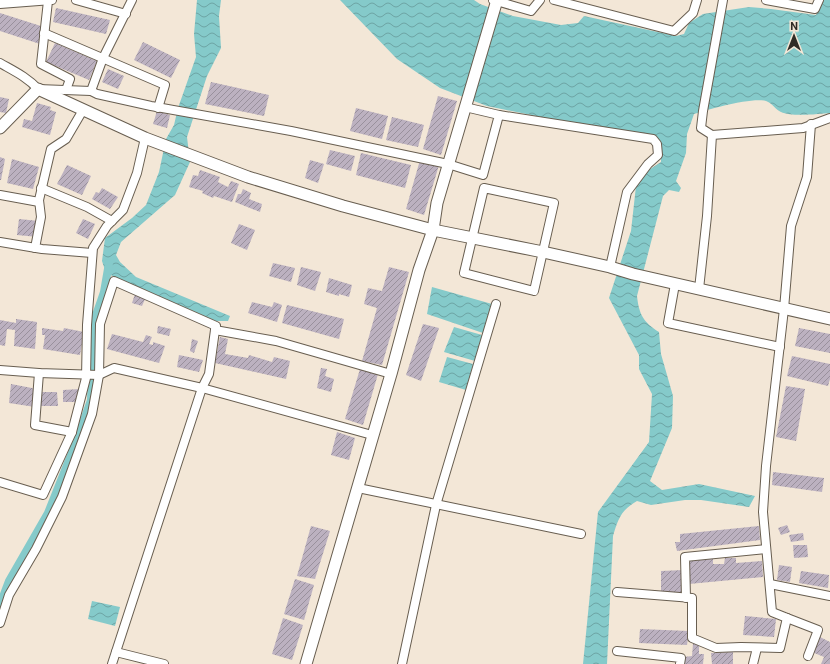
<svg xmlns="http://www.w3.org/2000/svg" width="830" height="664" font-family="Roboto,sans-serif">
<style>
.water{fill:url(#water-waves)}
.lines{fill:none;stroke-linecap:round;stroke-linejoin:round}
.canal{stroke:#85caca;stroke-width:8}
.building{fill:url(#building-hatch)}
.minor-casing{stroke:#685e50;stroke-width:10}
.tertiary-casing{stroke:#685e50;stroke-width:13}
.minor{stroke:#fff;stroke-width:8}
.tertiary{stroke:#fff;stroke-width:11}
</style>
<defs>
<pattern id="water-waves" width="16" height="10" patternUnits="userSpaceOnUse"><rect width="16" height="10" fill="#85caca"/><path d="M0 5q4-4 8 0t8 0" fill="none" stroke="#6da4a4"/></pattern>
<pattern id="building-hatch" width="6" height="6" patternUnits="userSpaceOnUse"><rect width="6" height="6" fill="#bcb1c0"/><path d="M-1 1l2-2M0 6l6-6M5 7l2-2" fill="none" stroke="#99909c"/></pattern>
</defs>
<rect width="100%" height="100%" fill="#f3e7d7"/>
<g class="water">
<path d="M197,0H221L219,16L221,48L207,76L187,137L190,162L175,195L121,242L116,255L120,262L136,277L230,316L228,321H216L115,277L106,273L102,261L105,238L132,218L146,205L159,172L166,139L174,125L178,108L196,57L194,34Z"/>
<path d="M340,0H474L480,4L513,16L561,25L578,23L584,16L676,36L684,34L689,23L703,14L749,7L771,9L816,15L823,0H830V113C819,114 791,117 781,112C776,110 772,103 766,101C752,97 709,109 694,114L687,134L686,153L676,181L681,188L679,192L669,190L663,196L637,296C639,314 643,322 659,332L661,354L673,396L672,428L650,481L662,490L699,484L755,496L749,507L701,500H685L651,505L637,501C621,510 618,519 613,536L607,664H583L598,512L649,442L652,394L639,369V355L609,298L631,231L636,186L641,175L661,162V153L659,141L487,106L440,88L397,59Z"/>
<path d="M432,287L492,304L483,333L427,314Z"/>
<path d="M454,327L482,335L475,361L444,352Z"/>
<path d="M447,357L473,364L466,390L439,382Z"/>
<path d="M92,601L120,607L115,626L88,619Z"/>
</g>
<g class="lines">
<path class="canal" d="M0,605L9,581L48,513L77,440L91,400L94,321L104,292L109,263"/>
</g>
<g class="building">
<path d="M56,8L110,20L106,34L53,22Z"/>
<path d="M0,13L44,27L40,44L0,31Z"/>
<path d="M143,42L180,60L171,78L134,60Z"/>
<path d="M55,43L97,61L89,80L46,62Z"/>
<path d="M108,69L124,76L118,89L102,82Z"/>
<path d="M211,82L269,95L264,116L205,104Z"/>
<path d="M438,96L457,101L441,155L423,149Z"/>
<path d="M0,97L9,99L6,113L0,112Z"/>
<path d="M37,103L51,107L50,110L56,112L50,135L22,127L24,119L32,121Z"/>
<path d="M356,108L388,116L382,139L350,131Z"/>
<path d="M157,111L170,115L167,128L153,124Z"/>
<path d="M392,117L424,125L418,147L386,140Z"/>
<path d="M330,150L355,156L351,171L326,164Z"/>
<path d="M361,153L411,165L405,188L356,175Z"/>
<path d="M0,157L5,159L1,180H0Z"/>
<path d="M12,159L39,167L33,189L7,183Z"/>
<path d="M310,160L324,164L318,183L305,178Z"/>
<path d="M420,160L439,165L424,215L406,209Z"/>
<path d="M67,165L91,176L82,195L57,184Z"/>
<path d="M200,170L220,177L218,182L228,187L231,181L239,184L232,202L214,196L213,198L202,193L203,191L189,187L193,175L198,176Z"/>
<path d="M102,188L118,197L110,209L92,199L96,192L99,193Z"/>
<path d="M243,189L251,193L249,199L262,204L260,212L235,202L238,194H241Z"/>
<path d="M19,219L39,221L38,237L17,235Z"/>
<path d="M83,219L95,224L88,239L76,233Z"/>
<path d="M239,224L255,230L247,250L231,243Z"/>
<path d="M273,263L295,268L291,282L269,276Z"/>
<path d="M301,267L321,272L315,291L297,285Z"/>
<path d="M389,267L409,272L382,365L362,361L377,308L364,304L368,288L382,291Z"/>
<path d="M329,278L352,285L349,297L339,294V296L326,292Z"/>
<path d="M135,294L146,297L142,306L132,303Z"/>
<path d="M252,302L272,307L274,302L282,305L277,322L248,313Z"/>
<path d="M287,305L344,319L339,339L282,323Z"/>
<path d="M16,319L37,322L35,349L14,346L15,330L7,329L5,346L0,345V320L16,323Z"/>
<path d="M423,324L439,328L421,381L406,375Z"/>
<path d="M158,326L171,329L169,336L157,333Z"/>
<path d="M42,328L63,331L64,328L84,332L80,355L43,349L45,335H42Z"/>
<path d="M799,328L830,334V353L795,346Z"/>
<path d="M112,334L143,342L146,335L152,337L149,344L153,345V342L165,346L159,363L107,349Z"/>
<path d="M220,337L228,339L225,354L248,358L249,355L272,362L274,357L290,361L286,379L215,363Z"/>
<path d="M192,339L198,341L194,353L190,351Z"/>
<path d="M179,355L203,360L199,372L177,367Z"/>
<path d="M792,356L830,364V379L828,386L787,376Z"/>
<path d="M321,368L327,369L325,376L334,379L331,392L317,388Z"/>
<path d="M360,369L378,374L363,425L345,419Z"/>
<path d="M11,384L37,389L35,407L9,403Z"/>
<path d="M786,386L805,389L796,441L776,437Z"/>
<path d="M80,389V395H77L78,402H63V390Z"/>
<path d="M40,392H57L58,406H40Z"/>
<path d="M337,432L355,438L349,460L331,455Z"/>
<path d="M773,472L824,478L822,492L772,485Z"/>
<path d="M787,525L790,532L781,535L778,528Z"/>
<path d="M311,526L330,531L315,579L297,576Z"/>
<path d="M759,526L760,540L677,551L675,542H680V534Z"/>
<path d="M803,533L804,540L791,542L789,535Z"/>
<path d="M793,545H807L808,557L794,558Z"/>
<path d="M725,558H736V563L762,561L763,577L689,584L686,561L713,559V564H724Z"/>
<path d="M779,565L792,567L790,582L777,580Z"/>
<path d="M684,570V593H661V571Z"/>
<path d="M801,571L829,575L828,588L799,583Z"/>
<path d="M295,579L314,585L304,620L284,614Z"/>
<path d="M745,616L776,619L774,637L743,635Z"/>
<path d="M283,618L303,625L292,660L272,654Z"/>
<path d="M640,629L689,631L687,645L639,643Z"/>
<path d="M818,636L830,642V664H821L824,657L812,652Z"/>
<path d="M693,644H699V654H704L703,664H684V657L692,656Z"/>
<path d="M733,652V664H712L711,653Z"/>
</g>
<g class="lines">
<g class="minor-casing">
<g id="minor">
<path d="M76,0L126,14"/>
<path d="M493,0L531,11L540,0"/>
<path d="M554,0L674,31L693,13L697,0"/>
<path d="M766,0L815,9L819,0"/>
<path d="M48,1L41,64L70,79L66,90"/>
<path d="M0,4L52,0"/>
<path d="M44,33L165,85L158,108"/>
<path d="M0,63C14,71 27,77 38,89L91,91L97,94L151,106L291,131L448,164L483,175L499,115L465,107"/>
<path d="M91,91L103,58L132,0"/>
<path d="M499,115L653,139L657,144L658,155L648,164L627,192L610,267"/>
<path d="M712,135L701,128L703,111L723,0"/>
<path d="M41,188L87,207L112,221"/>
<path d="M484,188L554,203L534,291L464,273Z"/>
<path d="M0,195L39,202"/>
<path d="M0,242L42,249L92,253"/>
<path d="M35,248L41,217L39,200L51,149L66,139L83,110"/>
<path d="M675,284L668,323L780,347"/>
<path d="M699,289L707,216L712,135L803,128L830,118"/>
<path d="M0,370L39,373L99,375L114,368L202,388L372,435"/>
<path d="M39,373L35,425L72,432"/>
<path d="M0,482L43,495L72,432L86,378L87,325L93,248L107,226L123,210L137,173L145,138"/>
<path d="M358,488L581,534"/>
<path d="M770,584L830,596"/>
<path d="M617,592L692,598V638L716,648L741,647L780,648L787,618L772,612L763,512L766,466L784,309L791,226L807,177L811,124"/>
<path d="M686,598L685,557L766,549"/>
<path d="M787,618L818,630L808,656"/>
<path d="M0,623L9,595L36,549L62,497L92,414L99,375L100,324L114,281L216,326L215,330"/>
<path d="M617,651L681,658L680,664"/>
<path d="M116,652L164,664"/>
<path d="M112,664L202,388L209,374L215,330L276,341L391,374"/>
<path d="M402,664L436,505L496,304"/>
<path d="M753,664L757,648"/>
</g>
</g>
<g class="tertiary-casing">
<g id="tertiary">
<path d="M0,128L38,89L145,138L248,177L343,206L433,230L543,252L610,267L633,274L830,319"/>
<path d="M306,664L391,374L419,270L433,230L437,203L497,0"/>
</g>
</g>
<use href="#minor" class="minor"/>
<use href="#tertiary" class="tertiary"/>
</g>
<g transform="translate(794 36)" stroke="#f3e7d7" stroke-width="3" paint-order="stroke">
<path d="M0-3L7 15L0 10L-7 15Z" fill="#302b25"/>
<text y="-6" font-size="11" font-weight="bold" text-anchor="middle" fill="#302b25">N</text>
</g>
</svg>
